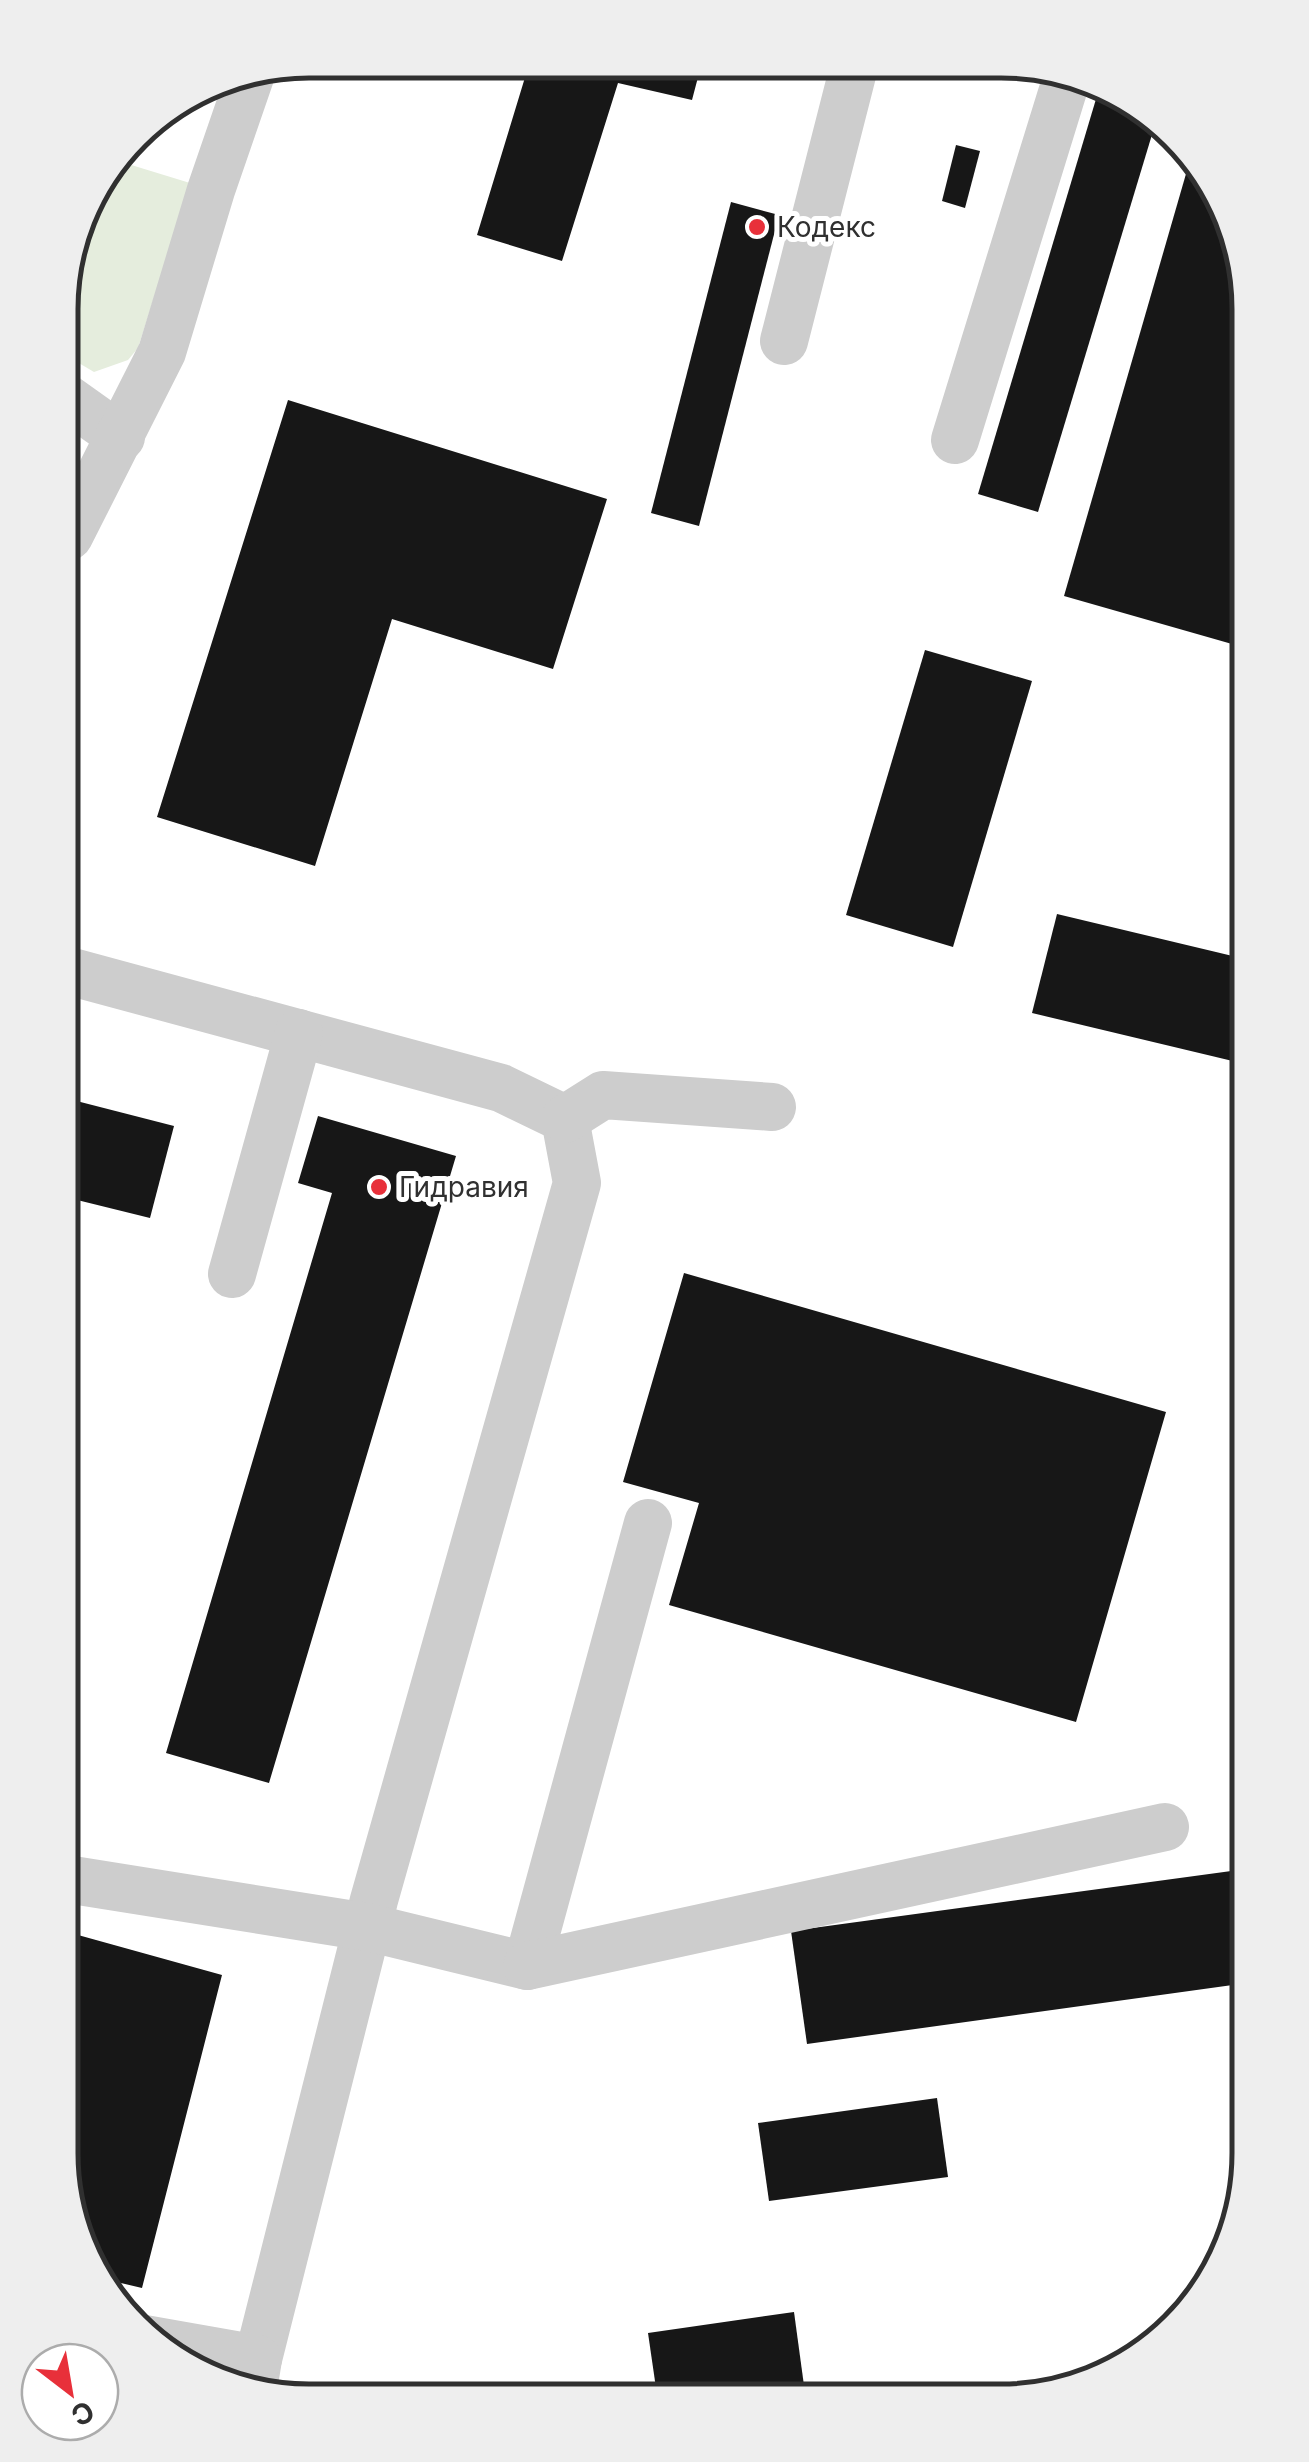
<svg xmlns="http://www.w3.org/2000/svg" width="1309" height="2462" font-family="Inter,sans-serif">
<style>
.green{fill:#e5eddd}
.building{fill:#171717}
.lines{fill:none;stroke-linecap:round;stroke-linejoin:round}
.minor{stroke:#cdcdcd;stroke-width:48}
.poi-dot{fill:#e8303a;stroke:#fff;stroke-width:4}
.labels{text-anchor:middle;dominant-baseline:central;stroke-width:10;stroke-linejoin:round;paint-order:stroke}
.poi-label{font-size:28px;fill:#303030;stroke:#fff;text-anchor:start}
.rim{fill:none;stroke:#303030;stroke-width:5}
</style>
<rect width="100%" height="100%" fill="#fff"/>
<path class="green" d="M115,160L190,183L138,348L128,360L94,372L62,353V276L86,198Z"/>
<g class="building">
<path d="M530,61L702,62L692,100L618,83L562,261L477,235Z"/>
<path d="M1099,89L1157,118L1038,512L978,494Z"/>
<path d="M956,145L980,151L965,208L942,201Z"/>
<path d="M1190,160L1236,229L1239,646L1064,596Z"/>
<path d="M731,202L779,215L699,526L651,513Z"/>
<path d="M288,400L607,499L553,669L392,619L315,866L157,817Z"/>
<path d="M925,650L1032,681L953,947L846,915Z"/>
<path d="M1057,914L1241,958V1063L1032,1013Z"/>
<path d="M61,1097L174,1126L150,1218L61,1196Z"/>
<path d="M318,1116L456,1156L269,1783L166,1753L332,1193L298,1183Z"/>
<path d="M684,1273L1166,1412L1076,1722L669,1605L699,1503L623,1482Z"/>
<path d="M1246,1869L1247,1983L807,2044L791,1931Z"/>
<path d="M60,1930L222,1975L142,2288L104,2279L73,2233L63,2174L72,2137L60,2133Z"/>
<path d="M937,2098L948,2177L769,2201L758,2123Z"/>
<path d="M794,2312L805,2393L657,2395L648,2333Z"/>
</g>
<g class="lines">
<g class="minor">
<path d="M784,341L855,63"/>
<path d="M62,395L121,437"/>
<path d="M955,440L1068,74"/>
<path d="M62,541L69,536L162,352L211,190L252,71"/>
<path d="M61,969L501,1088L565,1119L577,1183L374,1900L258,2359L253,2390"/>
<path d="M565,1119L603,1095L772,1107"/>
<path d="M232,1274L299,1033"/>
<path d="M60,1878L367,1927L527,1966L648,1523"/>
<path d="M527,1966L1165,1827"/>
<path d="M144,2339L258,2359"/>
</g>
</g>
<g class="poi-dot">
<circle cx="757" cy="227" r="10"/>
<circle cx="379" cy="1187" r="10"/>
</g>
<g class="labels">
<g class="poi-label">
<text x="777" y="227">Кодекс</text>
<text x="399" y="1187">Гидравия</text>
</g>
</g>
<path d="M0 0H1309V2462H0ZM309 78H1001A231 231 0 0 1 1232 309V2153A231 231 0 0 1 1001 2384H309A231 231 0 0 1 78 2153V309A231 231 0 0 1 309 78Z" fill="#eee" fill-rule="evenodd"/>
<path class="rim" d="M309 78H1001A231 231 0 0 1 1232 309V2153A231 231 0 0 1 1001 2384H309A231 231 0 0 1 78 2153V309A231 231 0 0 1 309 78Z"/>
<g transform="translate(70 2392) rotate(149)"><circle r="48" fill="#ffffff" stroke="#acacac" stroke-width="2.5"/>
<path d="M0-8L18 38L0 25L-18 38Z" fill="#e8303a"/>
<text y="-15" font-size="28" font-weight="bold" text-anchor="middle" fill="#303030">С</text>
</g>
</svg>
